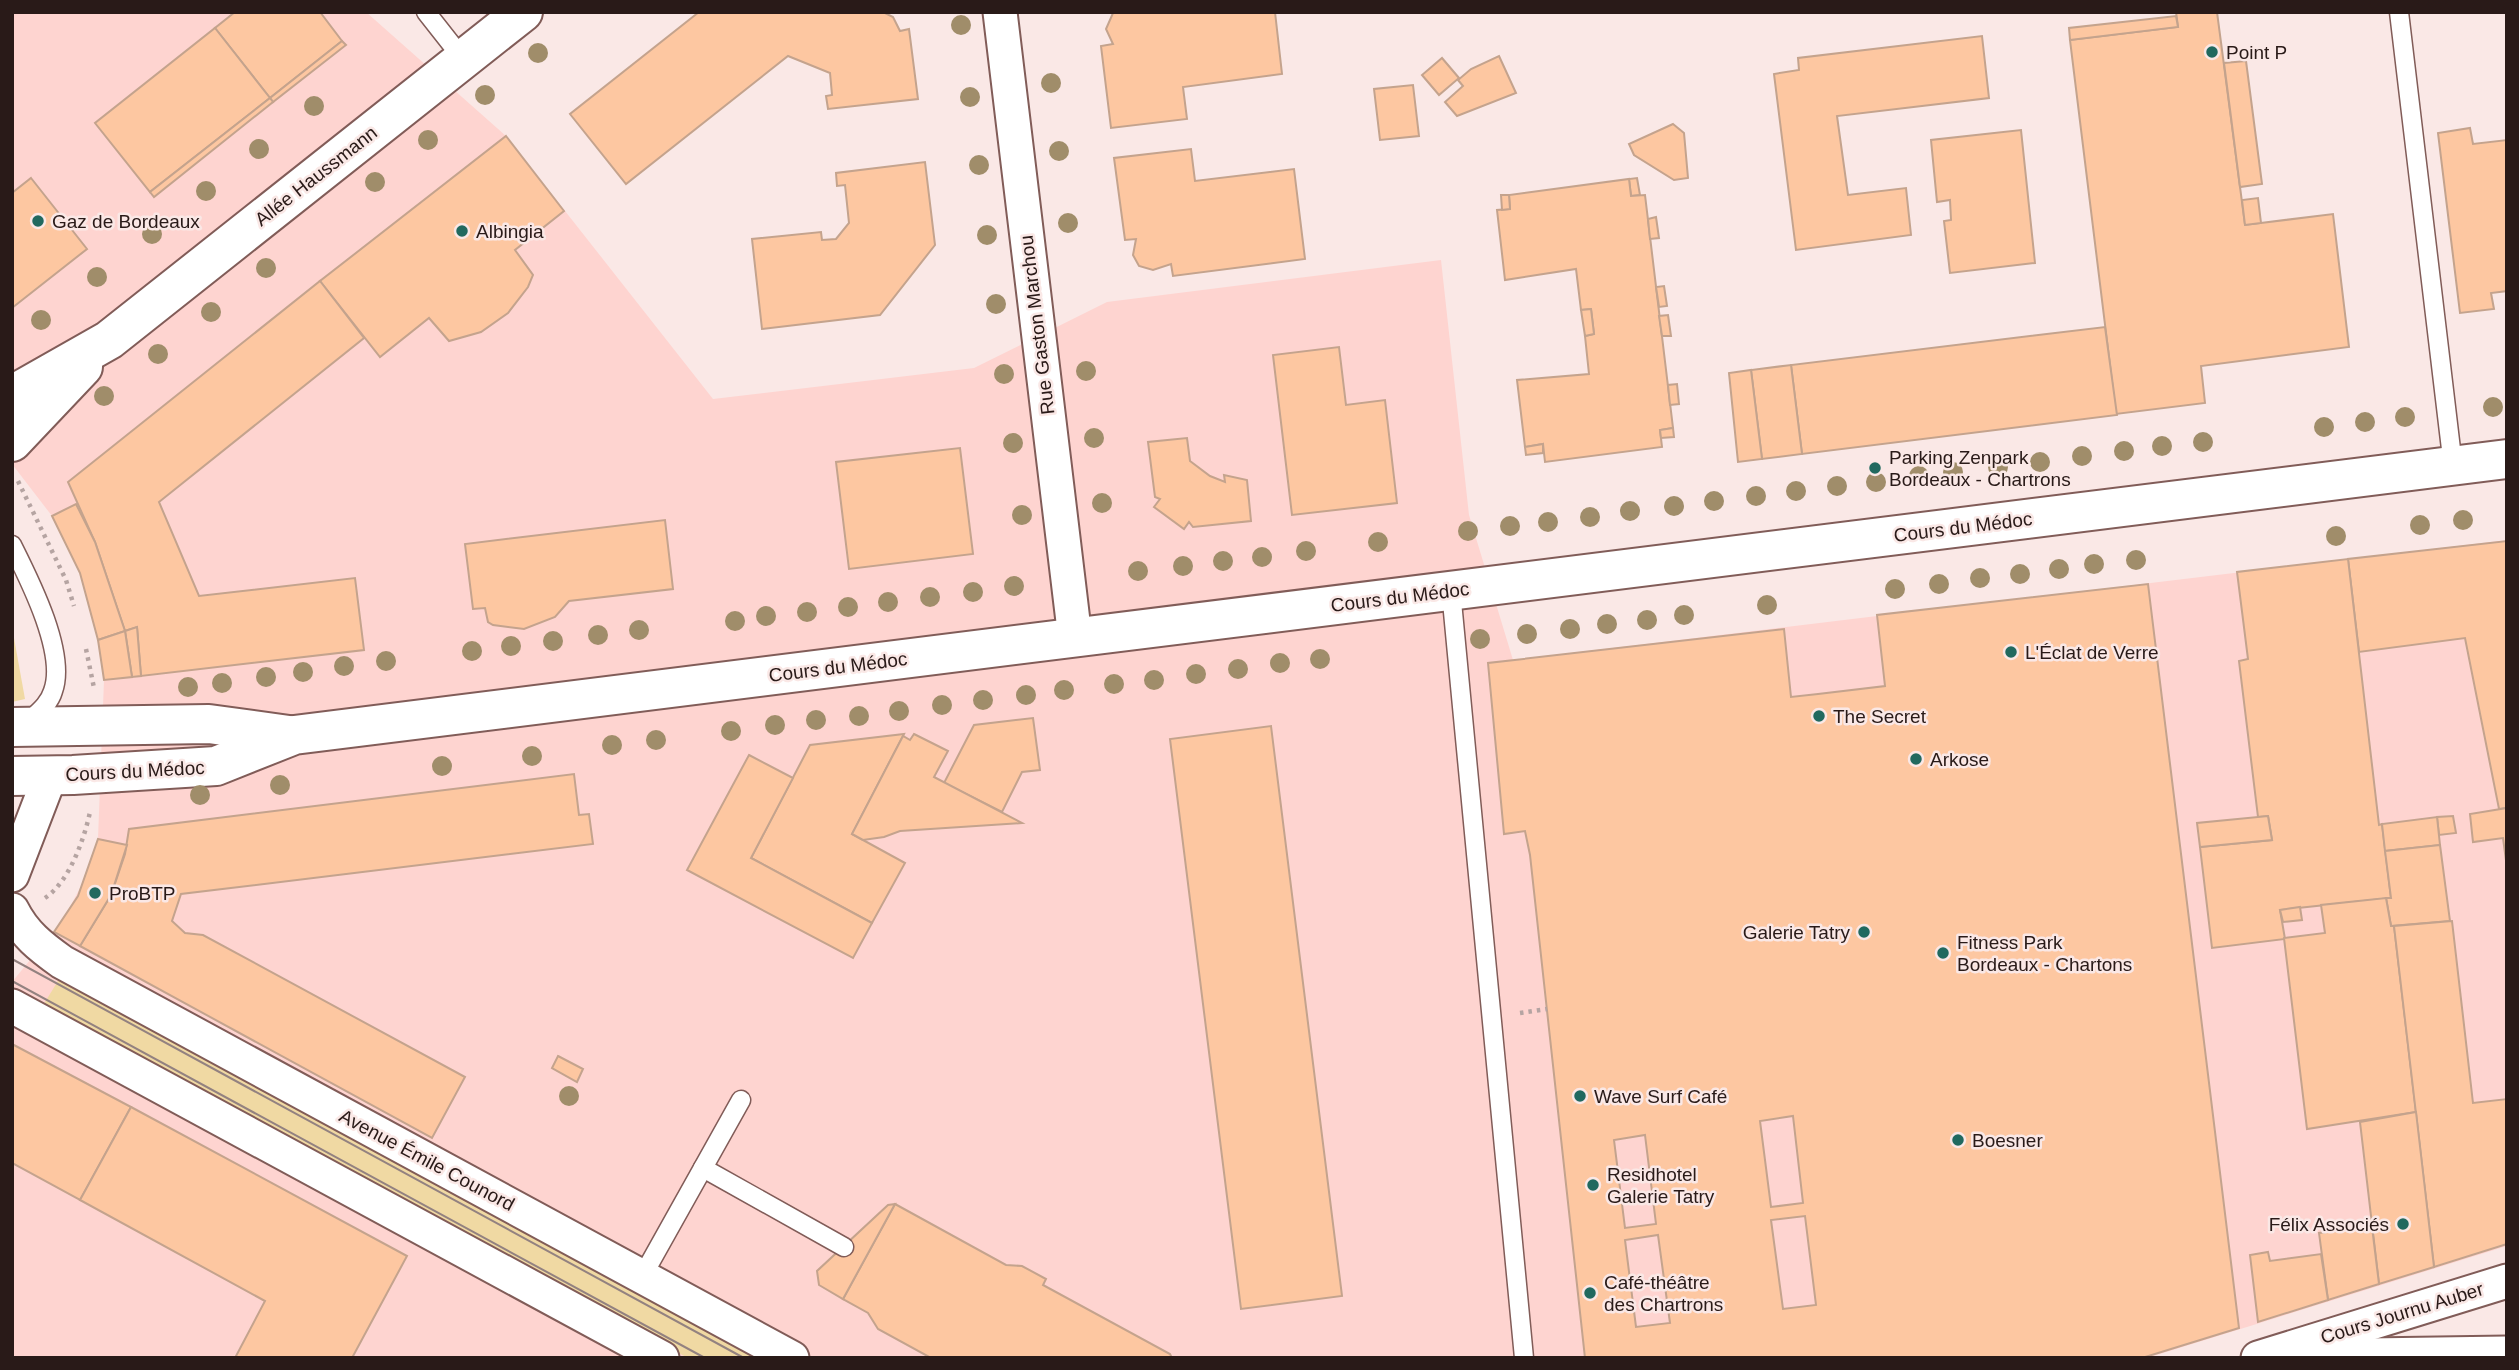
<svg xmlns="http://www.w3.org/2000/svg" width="2519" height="1370" font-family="Arial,sans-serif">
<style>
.built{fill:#fed4d0}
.green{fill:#f0d9a3}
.building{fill:#fdc7a1;stroke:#c4a38d;stroke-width:2;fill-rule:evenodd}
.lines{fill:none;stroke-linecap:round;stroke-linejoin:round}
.service-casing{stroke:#815c58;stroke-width:21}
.minor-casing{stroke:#815c58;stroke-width:37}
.tertiary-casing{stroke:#815c58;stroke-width:42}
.secondary-casing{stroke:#815c58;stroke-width:42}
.path{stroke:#b5a4a2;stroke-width:4.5;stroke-dasharray:3.5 5;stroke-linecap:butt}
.service{stroke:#fff;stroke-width:18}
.minor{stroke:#fff;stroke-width:33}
.tertiary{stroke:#fff;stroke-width:38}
.secondary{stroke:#fff;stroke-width:38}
.tram{stroke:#938280;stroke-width:2}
.tree{fill:#a08d6a}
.poi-dot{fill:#21695f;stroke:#fae8e6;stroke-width:2.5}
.labels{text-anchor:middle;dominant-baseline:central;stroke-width:5;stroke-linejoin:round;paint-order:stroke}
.poi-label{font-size:19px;fill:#291a18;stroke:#fae8e6;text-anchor:start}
.street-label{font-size:19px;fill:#291a18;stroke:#fae8e6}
</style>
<rect width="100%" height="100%" fill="#fae8e6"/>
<path class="built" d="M12,12H366L506,136L713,399L974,368L1107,302L1441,260L1469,515L1513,660L2507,540V1246L2147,1358H12V982L63,920L88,873L98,839L104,680L94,619L80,573L52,516L12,464Z"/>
<g class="green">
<path d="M12,627L25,699L12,702Z"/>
<path d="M61,976L763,1358H688L42,1007Z"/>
</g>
<g class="building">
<path d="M235,12H320L342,41L270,98L215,28Z"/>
<path d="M699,12H883L893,17L900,31L909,29L918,99L828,109L826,96L832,95L830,73L788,56L626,184L570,114Z"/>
<path d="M1275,12L1282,74L1183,87L1187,119L1111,128L1101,46L1113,44L1106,29L1113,13Z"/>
<path d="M2176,12H2217L2245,225L2333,214L2349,347L2201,366L2205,403L2116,414L2070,40L2178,27Z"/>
<path d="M2176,16L2178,27L2070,40L2069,28Z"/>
<path d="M215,28L270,98L150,192L95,123Z"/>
<path d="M1982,36L1989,98L1837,116L1848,195L1906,188L1911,235L1796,250L1774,74L1799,70L1798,58Z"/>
<path d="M342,41L346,45L273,102L270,98Z"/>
<path d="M1499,56L1516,93L1457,116L1445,102L1463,86L1458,80L1471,69Z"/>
<path d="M1442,58L1459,78L1439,95L1422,75Z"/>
<path d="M2246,61L2262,184L2240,187L2224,63Z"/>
<path d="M1413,85L1419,136L1380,140L1374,89Z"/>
<path d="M270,98L273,102L154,197L150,192Z"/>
<path d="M1673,124L1684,133L1688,178L1674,180L1634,155L1629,144Z"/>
<path d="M2470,128L2473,144L2507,140V291L2491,293L2494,309L2460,313L2438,133Z"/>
<path d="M2021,130L2035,263L1950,273L1944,221L1951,220L1950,200L1937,202L1931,140Z"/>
<path d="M506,136L564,211L515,250L533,275L528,287L508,313L481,332L449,341L429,318L380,357L320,281Z"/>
<path d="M1191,149L1195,181L1294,169L1305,259L1173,276L1171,264L1153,270L1139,266L1133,255L1136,239L1125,240L1114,158Z"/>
<path d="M925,162L935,245L880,315L762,329L752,239L821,232L822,240L836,239L849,223L845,185L837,186L836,173Z"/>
<path d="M31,178L87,249L12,308V193Z"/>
<path d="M1637,178L1640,195L1631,196L1629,179Z"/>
<path d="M1629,179L1631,196L1645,195L1673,428L1660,430L1662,447L1545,462L1543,444L1525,447L1517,380L1589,374L1585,336L1594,334L1591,309L1581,310L1576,269L1505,280L1497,210L1510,209L1509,195Z"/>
<path d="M1501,195H1509L1510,209L1502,210Z"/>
<path d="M2258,198L2261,223L2245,225L2242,200Z"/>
<path d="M1656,217L1659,238L1650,239L1648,219Z"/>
<path d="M320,281L364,338L159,502L199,596L355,578L364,650L141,676L137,627L125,631L95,542L68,482Z"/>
<path d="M1664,286L1667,306L1659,307L1656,287Z"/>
<path d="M1591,309L1594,334L1585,336L1581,310Z"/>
<path d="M1668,315L1671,336H1662L1659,316Z"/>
<path d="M2105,327L2117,415L1802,454L1791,365Z"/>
<path d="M1339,347L1346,405L1385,400L1397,503L1292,515L1273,355Z"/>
<path d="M1791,365L1802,454L1762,459L1751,370Z"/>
<path d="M1751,370L1762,459L1738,462L1729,373Z"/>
<path d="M1677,384L1679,404L1670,405L1668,385Z"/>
<path d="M1673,428L1674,437L1661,438L1660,430Z"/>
<path d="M1187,438L1190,461L1210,476L1225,482L1224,475L1247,480L1251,521L1193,527L1189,522L1184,529L1154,507L1160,499L1155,497L1148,442Z"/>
<path d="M1543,444V453L1526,455L1525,447Z"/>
<path d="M960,448L973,554L849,569L836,462Z"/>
<path d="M76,504L95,542L125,631L98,640L80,573L52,516Z"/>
<path d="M665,520L673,589L569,601L555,617L524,629L493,625L488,622L485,608L473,609L465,544Z"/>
<path d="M2507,541V808L2499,809L2465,638L2359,652L2348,559Z"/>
<path d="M2348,559L2379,825L2382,824L2391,898L2280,910L2285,939L2212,948L2200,847L2272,840L2268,816L2258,817L2239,661L2248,659L2237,572Z"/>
<path d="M2148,584L2239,1328L2142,1358H1585L1530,855L1525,831L1504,834L1488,663L1784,629L1791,697L1818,694L1885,686L1877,615ZM1793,1116L1803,1203L1771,1207L1760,1121ZM1645,1135L1656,1224L1625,1228L1614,1140ZM1805,1216L1816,1305L1783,1309L1771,1220ZM1658,1235L1670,1323L1636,1327L1625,1240Z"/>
<path d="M137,627L141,676L132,677L125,631Z"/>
<path d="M125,631L132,677L104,680L98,640Z"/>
<path d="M1033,718L1040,770L1022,772L1002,812L944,783L974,725Z"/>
<path d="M1271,726L1342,1296L1241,1309L1170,739Z"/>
<path d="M904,734L852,834L905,863L872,923L751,858L810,745Z"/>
<path d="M914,734L948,751L934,777L1022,823L900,831L884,837L863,840L852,834L903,736L910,740Z"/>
<path d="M749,755L793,778L751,858L872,923L853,958L687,870Z"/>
<path d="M574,774L579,815L589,814L593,844L181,894L172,921L185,933L203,935L465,1077L432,1138L80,946L111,895L125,854L129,829Z"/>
<path d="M2507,808V868L2503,838L2473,842L2470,814Z"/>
<path d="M2268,816L2272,840L2200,847L2197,823Z"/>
<path d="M2453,816L2456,833L2439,835L2437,817Z"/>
<path d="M2437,817L2440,845L2385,851L2382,824Z"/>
<path d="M98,839L127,845L111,895L80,946L54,932L78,896Z"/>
<path d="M2440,845L2450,921L2391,926L2386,898H2391L2385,851Z"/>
<path d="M2386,898L2391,926H2394L2416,1112L2307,1129L2284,938L2325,933L2321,905Z"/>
<path d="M2300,907L2302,920L2283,922L2280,910Z"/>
<path d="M2452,921L2473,1103L2507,1099V1244L2434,1267L2394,926Z"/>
<path d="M12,1044L131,1107L80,1200L12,1163Z"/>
<path d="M558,1056L583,1069L577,1082L552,1068Z"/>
<path d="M131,1107L407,1256L352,1358H235L265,1301L80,1200Z"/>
<path d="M2416,1112L2434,1267L2379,1284L2360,1122Z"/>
<path d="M895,1204L1006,1265L1022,1266L1046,1279L1043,1285L1170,1354L1172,1358H931L878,1329L868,1313L843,1299Z"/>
<path d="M895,1204L843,1299L819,1285L817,1271L888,1205Z"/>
<path d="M2372,1227L2379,1284L2328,1300L2319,1233Z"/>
<path d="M2268,1252L2270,1261L2321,1254L2328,1300L2258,1322L2250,1255Z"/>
</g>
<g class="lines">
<g class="service-casing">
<g id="service">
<path d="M426,12L463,59"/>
<path d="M2399,12L2453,466"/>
<path d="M12,545C29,579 67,653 53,691C49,705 36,714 26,724"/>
<path d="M1451,591L1524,1358"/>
<path d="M703,1168L844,1247"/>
<path d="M642,1277L741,1100"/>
</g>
</g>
<g class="minor-casing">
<g id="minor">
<path d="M1000,12L1075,638"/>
<path d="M12,875L47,784L59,775"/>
<path d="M12,910C24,934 41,947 62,962L792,1358"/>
<path d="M12,1006L662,1358"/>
<path d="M2298,1356L2507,1353"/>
<path d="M2258,1358L2507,1281"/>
</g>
</g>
<g class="tertiary-casing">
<g id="tertiary">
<path d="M12,395L109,340L523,12"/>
<path d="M12,442L83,367"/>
</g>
</g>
<g class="secondary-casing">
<g id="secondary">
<path d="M12,727L209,724L289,735"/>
<path d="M12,776L73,775L216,766L294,735L2507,459"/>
</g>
</g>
<g class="path">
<path d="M18,481L66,580L74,606"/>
<path d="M86,649L94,688"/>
<path d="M45,898C69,882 84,840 90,812"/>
<path d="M1520,1013L1547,1009"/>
</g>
<use href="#service" class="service"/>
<use href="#minor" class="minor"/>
<use href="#tertiary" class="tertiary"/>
<use href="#secondary" class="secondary"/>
<g class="tram">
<path d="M12,959L744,1358"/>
<path d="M12,981L705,1358"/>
</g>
</g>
<g class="tree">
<circle cx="961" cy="25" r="10"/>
<circle cx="538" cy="53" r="10"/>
<circle cx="1051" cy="83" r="10"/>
<circle cx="485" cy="95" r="10"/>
<circle cx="970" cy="97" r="10"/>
<circle cx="314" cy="106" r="10"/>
<circle cx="428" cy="140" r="10"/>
<circle cx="259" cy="149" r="10"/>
<circle cx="1059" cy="151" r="10"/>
<circle cx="979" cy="165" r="10"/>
<circle cx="375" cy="182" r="10"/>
<circle cx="206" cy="191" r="10"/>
<circle cx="1068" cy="223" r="10"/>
<circle cx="152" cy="234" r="10"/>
<circle cx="987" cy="235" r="10"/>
<circle cx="266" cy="268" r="10"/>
<circle cx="97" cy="277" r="10"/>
<circle cx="996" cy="304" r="10"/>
<circle cx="211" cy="312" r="10"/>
<circle cx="41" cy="320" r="10"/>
<circle cx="158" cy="354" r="10"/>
<circle cx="1086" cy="371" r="10"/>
<circle cx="1004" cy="374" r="10"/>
<circle cx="104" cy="396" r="10"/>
<circle cx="2493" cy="407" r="10"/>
<circle cx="2405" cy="417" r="10"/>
<circle cx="2365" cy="422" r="10"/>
<circle cx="2324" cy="427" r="10"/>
<circle cx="1094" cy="438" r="10"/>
<circle cx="2203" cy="442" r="10"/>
<circle cx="1013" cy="443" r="10"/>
<circle cx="2162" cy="446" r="10"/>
<circle cx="2124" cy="451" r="10"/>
<circle cx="2082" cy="456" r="10"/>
<circle cx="2040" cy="462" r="10"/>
<circle cx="1998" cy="467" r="10"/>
<circle cx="1953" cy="472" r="10"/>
<circle cx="1919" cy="476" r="10"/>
<circle cx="1876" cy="482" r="10"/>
<circle cx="1837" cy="486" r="10"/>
<circle cx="1796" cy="491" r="10"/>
<circle cx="1756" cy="496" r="10"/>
<circle cx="1714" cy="501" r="10"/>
<circle cx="1102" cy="503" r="10"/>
<circle cx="1674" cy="506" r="10"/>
<circle cx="1630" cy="511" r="10"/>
<circle cx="1022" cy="515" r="10"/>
<circle cx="1590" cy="517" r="10"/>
<circle cx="2463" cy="520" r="10"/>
<circle cx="1548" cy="522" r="10"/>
<circle cx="2420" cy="525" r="10"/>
<circle cx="1510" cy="526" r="10"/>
<circle cx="1468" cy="531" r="10"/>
<circle cx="2336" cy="536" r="10"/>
<circle cx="1378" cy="542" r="10"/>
<circle cx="1306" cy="551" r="10"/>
<circle cx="1262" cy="557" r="10"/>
<circle cx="2136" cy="560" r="10"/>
<circle cx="1223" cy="561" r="10"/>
<circle cx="2094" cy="564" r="10"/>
<circle cx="1183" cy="566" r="10"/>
<circle cx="2059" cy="569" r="10"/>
<circle cx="1138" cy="571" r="10"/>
<circle cx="2020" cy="574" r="10"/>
<circle cx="1980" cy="578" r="10"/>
<circle cx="1939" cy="584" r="10"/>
<circle cx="1014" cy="586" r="10"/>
<circle cx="1895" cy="589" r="10"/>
<circle cx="973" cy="592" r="10"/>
<circle cx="930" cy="597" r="10"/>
<circle cx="888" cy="602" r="10"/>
<circle cx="1767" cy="605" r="10"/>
<circle cx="848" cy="607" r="10"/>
<circle cx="807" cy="612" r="10"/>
<circle cx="1684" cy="615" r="10"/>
<circle cx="766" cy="616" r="10"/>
<circle cx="1647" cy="620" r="10"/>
<circle cx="735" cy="621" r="10"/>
<circle cx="1607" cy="624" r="10"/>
<circle cx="1570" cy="629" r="10"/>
<circle cx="639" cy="630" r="10"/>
<circle cx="1527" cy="634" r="10"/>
<circle cx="598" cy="635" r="10"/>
<circle cx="1480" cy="639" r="10"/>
<circle cx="553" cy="641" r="10"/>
<circle cx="511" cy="646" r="10"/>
<circle cx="472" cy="651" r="10"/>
<circle cx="1320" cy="659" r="10"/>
<circle cx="386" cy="661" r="10"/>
<circle cx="1280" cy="663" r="10"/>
<circle cx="344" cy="666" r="10"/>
<circle cx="1238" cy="669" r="10"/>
<circle cx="303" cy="672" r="10"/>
<circle cx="1196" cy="674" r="10"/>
<circle cx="266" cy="677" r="10"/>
<circle cx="1154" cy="680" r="10"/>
<circle cx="222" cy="683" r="10"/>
<circle cx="1114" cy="684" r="10"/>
<circle cx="188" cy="687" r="10"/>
<circle cx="1064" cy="690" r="10"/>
<circle cx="1026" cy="695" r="10"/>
<circle cx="983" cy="700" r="10"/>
<circle cx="942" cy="705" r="10"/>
<circle cx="899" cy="711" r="10"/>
<circle cx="859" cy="716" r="10"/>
<circle cx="816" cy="720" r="10"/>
<circle cx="775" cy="725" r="10"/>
<circle cx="731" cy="731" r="10"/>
<circle cx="656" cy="740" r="10"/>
<circle cx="612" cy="745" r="10"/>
<circle cx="532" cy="756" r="10"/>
<circle cx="442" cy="766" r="10"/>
<circle cx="280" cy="785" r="10"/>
<circle cx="200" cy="795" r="10"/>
<circle cx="569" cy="1096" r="10"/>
</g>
<g class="poi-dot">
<circle cx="2212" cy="52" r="7"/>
<circle cx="38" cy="221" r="7"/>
<circle cx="462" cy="231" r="7"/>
<circle cx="1875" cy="468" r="7"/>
<circle cx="2011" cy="652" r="7"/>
<circle cx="1819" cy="716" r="7"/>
<circle cx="1916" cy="759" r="7"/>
<circle cx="95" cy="893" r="7"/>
<circle cx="1864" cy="932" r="7"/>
<circle cx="1943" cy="953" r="7"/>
<circle cx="1580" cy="1096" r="7"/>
<circle cx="1958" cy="1140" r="7"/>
<circle cx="1593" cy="1185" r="7"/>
<circle cx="2403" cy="1224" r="7"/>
<circle cx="1590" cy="1293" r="7"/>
</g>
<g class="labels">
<g class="poi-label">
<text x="2226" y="52">Point P</text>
<text x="52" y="221">Gaz de Bordeaux</text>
<text x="476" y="231">Albingia</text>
<text x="1889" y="457">Parking Zenpark<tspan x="1889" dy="22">Bordeaux - Chartrons</tspan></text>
<text x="2025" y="652">L'Éclat de Verre</text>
<text x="1833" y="716">The Secret</text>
<text x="1930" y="759">Arkose</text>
<text x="109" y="893">ProBTP</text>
<text x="1850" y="932" text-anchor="end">Galerie Tatry</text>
<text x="1957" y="942">Fitness Park<tspan x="1957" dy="22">Bordeaux - Chartons</tspan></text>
<text x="1594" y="1096">Wave Surf Café</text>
<text x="1972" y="1140">Boesner</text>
<text x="1607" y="1174">Residhotel<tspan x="1607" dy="22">Galerie Tatry</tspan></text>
<text x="2389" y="1224" text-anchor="end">Félix Associés</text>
<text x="1604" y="1282">Café-théâtre<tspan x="1604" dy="22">des Chartrons</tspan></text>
</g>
<g class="street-label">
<text transform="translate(316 176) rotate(-38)">Allée Haussmann</text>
<text transform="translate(1037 325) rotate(-97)">Rue Gaston Marchou</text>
<text transform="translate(1963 527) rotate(-7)">Cours du Médoc</text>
<text transform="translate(1400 597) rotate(-7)">Cours du Médoc</text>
<text transform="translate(838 667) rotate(-7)">Cours du Médoc</text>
<text transform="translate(135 771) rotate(-3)">Cours du Médoc</text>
<text transform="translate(427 1160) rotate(28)">Avenue Émile Counord</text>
<text transform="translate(2402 1313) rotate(-17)">Cours Journu Auber</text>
</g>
</g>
<rect width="2519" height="1370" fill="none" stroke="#291a18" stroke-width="28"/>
</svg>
